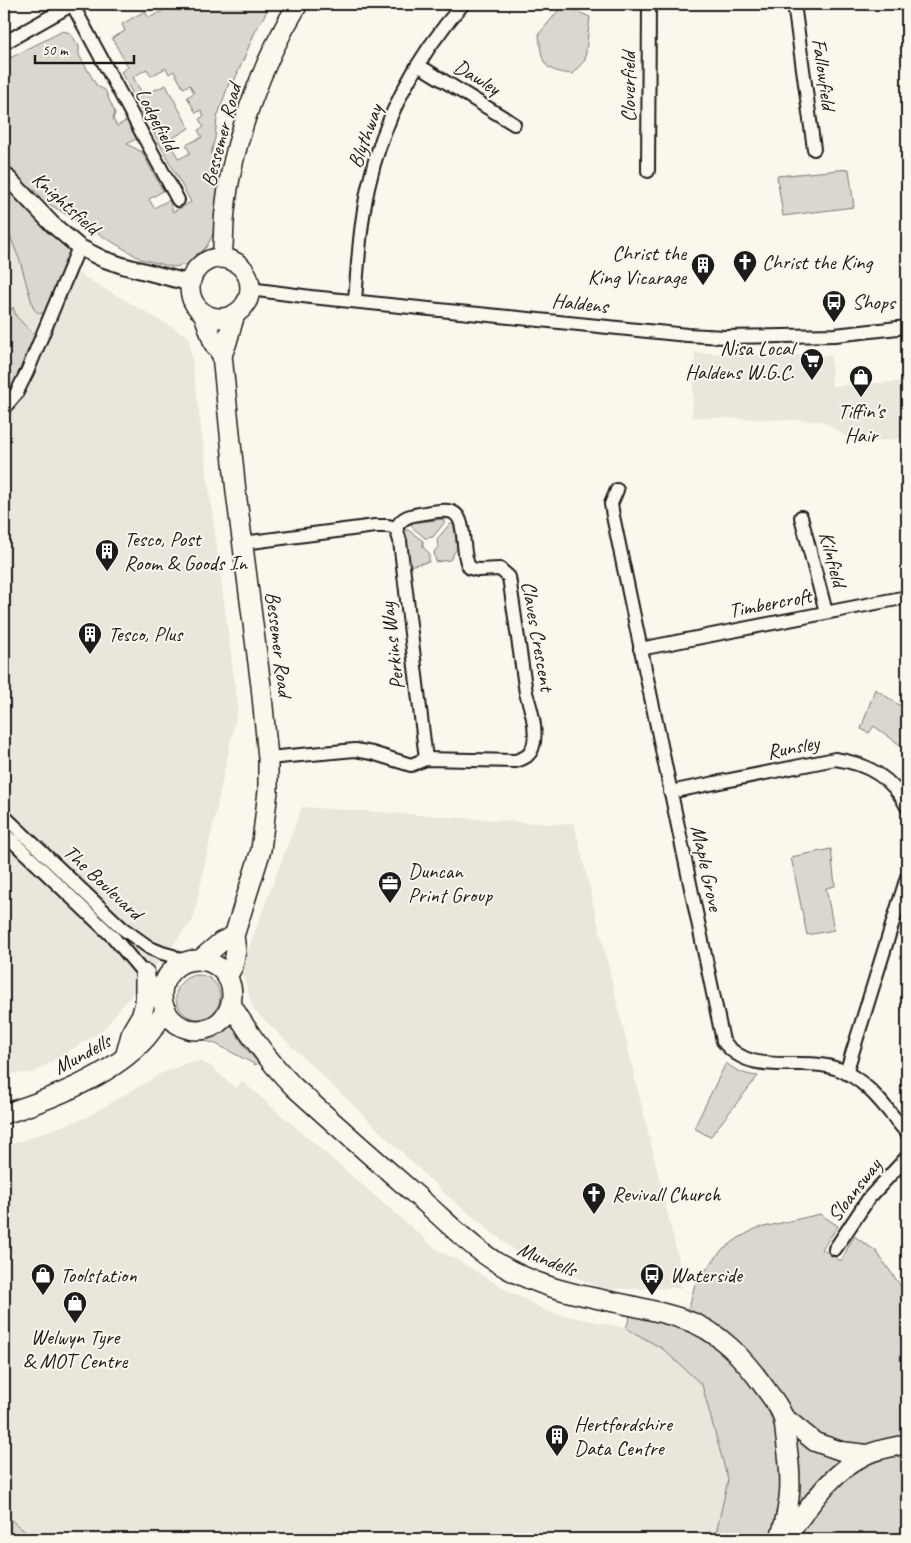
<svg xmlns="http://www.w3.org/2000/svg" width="911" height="1543" font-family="Caveat,sans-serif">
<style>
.built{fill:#eae6dc}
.green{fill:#dad7ce;stroke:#7b7a75;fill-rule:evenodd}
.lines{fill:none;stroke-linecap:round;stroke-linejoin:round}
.minor-casing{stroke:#1c1c1c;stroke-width:16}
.tertiary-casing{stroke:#1c1c1c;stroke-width:19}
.secondary-casing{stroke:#1c1c1c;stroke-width:21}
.primary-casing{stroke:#1c1c1c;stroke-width:22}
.minor{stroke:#fbf7ec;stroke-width:12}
.tertiary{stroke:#fbf7ec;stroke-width:15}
.secondary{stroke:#fbf7ec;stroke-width:18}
.primary{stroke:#fbf7ec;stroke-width:19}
.labels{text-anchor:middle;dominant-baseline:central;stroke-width:4;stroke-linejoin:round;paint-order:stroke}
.street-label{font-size:21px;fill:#1c1c1c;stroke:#fbf7ec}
.poi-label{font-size:21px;fill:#1c1c1c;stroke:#fbf7ec;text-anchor:start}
</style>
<rect width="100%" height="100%" fill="#fbf7ec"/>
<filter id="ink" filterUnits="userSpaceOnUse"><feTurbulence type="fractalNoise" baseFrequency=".02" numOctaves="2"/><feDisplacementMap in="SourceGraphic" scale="10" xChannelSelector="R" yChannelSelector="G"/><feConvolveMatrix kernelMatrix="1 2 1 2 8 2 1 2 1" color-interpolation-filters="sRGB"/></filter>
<g filter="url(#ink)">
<g class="built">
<path d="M4,211L53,261L81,275L189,337L238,707L193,920L102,1031L33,1073L4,1074Z"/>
<path d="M695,353L831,356L832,386L907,381V438L855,443L823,421L692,417Z"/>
<path d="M302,807L551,824L574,823L679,1261L681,1288L605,1289L520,1255L445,1194L253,1009L241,968Z"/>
<path d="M199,1061L210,1066L236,1088L242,1081L439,1251L454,1258L512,1293L549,1312L626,1328L663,1349L702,1385L728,1480L716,1534L712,1539H34L4,1514V1147L87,1117L160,1074L187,1063Z"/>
</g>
<g class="green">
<path d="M158,4H271L255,32L233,84L230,80L217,118L215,138L211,154L224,178L214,232L207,246L193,261L185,265L173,267L141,259L49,204L35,191L19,180L13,172L4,157V61L63,31L70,33L79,46V55L97,86L105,90L115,113L113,119L117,126L133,117L143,135L127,144L142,152L163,191L149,199L154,208L169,200L173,212L191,202L151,128L154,124L148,115H144L121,72L128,67L112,38L125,31L122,24L145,11L149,18L162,11ZM166,68L169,74L174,71L183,88L190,85L194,93L187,97L196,113L201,110L204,116L199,119L204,127L198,130L202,137L186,145L190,153L179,159L168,141L189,128L166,85L143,95L133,77L147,69L151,76Z"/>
<path d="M563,5L590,17L585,60L572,74C541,71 542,62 539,34Z"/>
<path d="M849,169L854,207L783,216L777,176Z"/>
<path d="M4,186L33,216L74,252L45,313C39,314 36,313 33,307L20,261L4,221Z"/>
<path d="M13,307L16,316L36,337C28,359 20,382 4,399V321Z"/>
<path d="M444,519V523L433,537L425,538L412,527L411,523Z"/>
<path d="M452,524L454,526L457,548L450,560L436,562L434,552L438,547L437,539L449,525Z"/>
<path d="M404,530H408L423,541V547L429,553V562L408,566Z"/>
<path d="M875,689L907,710V750L874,726L869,733L861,729Z"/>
<path d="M831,849L835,886L826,888L834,930L807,935L791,857Z"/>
<circle cx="198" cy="997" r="22"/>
<path d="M232,1026L245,1047L258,1063L256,1065L216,1044L199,1039L212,1037Z"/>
<path d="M726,1063C736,1071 746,1075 758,1076L710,1137L694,1128Z"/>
<path d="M820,1214L838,1226L822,1249L841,1261L854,1236L876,1251L907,1295V1324L903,1331L902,1340L907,1347V1435L873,1445L852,1447L819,1438L796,1418L782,1395L758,1364L688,1311L695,1284L721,1251L737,1239L755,1229Z"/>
<path d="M631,1313L689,1330L711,1343L730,1358L767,1406L779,1441L784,1494L774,1539H712L716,1534L728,1480L702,1385L663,1349L626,1328Z"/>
<path d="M800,1440L838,1459V1462L803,1500L799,1495L800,1468L796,1443Z"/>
<path d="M907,1451V1539H796L817,1503L827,1490L870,1462Z"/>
<path d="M4,1514L34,1539H4Z"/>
</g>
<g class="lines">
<g class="minor-casing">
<g id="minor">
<path d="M72,4L178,200"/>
<path d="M794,4L814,149"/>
<path d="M4,43L73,4"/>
<path d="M418,65L514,124"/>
<path d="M648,171L649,4"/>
<path d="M250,289L311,297L687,335L725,337L835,335L907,327"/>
<path d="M355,301C358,263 360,225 368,188C383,119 417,56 463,4"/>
<path d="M4,408L16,394L27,372L79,247"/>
<path d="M617,490L611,504L613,516L723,1041C752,1079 800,1055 838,1069C868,1080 887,1110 907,1133"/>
<path d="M801,517L826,612"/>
<path d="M396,528L400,541L426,759"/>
<path d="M243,543L375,526H388L396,528C403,516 411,515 425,513C432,512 440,510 448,511C470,513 459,554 470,568L478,570L500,569L509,577L526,693C531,708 542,743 527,756C524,758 519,760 516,761L426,759L411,765L372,753L355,750L268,758"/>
<path d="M640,649L907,597"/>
<path d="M670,792L835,759C866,763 893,778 907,807"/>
<path d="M4,816L122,928L150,948L162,953L173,956L184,963"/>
<path d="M4,833L114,938L162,995"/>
<path d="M846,1073L907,877"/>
<path d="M835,1249L869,1198L907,1157"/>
</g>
</g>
<g class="tertiary-casing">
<path id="tertiary" d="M4,174L52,224L79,247L103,259L124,266L190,283"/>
</g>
<g class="secondary-casing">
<g id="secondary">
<path d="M783,1416L815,1442L841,1451L867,1454"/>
<path d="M785,1539C809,1508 829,1473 866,1455C878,1449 894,1447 907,1444"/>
</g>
</g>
<g class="primary-casing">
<g id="primary">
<path d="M222,257C224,242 223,226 225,211C232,142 262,63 298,4"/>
<circle cx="220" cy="288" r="30"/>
<path d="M204,315L214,344L222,355L236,492L261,686L268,758V791L261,850L234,936L236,951L233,966L227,977"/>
<path d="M222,355L227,342L235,314"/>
<path d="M200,960L221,942L234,936"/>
<circle cx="197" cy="995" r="35"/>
<path d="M231,1004C250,1036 268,1061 294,1087C337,1126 380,1164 424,1202C447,1222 470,1246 496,1262C554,1299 620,1298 683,1319C719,1330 744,1359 765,1388C771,1397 780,1406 783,1417C785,1424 785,1432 786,1439C792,1480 792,1499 780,1539"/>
<path d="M125,1057L132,1031L142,1014L145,1003V974"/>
<path d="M4,1114C48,1100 111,1076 143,1041C152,1032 158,1021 166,1010"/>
</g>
</g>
<use href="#minor" class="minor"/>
<use href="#tertiary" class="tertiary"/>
<use href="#secondary" class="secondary"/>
<use href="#primary" class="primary"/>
</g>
</g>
<defs>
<g id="church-pin" transform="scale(1.25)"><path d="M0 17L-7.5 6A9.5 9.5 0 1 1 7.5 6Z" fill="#1c1c1c" stroke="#fbf7ec"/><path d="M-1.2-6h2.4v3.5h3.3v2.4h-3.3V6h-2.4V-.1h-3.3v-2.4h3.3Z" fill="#fff"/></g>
<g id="building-pin" transform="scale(1.25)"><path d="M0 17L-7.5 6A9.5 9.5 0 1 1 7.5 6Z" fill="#1c1c1c" stroke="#fbf7ec"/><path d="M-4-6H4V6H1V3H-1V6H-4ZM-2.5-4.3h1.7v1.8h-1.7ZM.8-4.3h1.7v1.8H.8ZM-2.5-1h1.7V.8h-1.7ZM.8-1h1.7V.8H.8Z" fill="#fff"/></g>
<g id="bus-pin" transform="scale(1.25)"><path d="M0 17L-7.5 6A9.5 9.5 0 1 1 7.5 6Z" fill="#1c1c1c" stroke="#fbf7ec"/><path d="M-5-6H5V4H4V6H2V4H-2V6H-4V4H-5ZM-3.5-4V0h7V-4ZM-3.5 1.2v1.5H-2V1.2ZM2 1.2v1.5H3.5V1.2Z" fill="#fff"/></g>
<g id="supermarket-pin" transform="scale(1.25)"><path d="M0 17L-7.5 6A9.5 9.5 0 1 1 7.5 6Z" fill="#1c1c1c" stroke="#fbf7ec"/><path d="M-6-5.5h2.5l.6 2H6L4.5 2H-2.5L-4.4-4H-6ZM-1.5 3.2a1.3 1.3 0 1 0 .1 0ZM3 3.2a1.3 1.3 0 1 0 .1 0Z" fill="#fff"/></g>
<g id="shop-pin" transform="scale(1.25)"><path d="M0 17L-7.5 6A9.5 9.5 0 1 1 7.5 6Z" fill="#1c1c1c" stroke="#fbf7ec"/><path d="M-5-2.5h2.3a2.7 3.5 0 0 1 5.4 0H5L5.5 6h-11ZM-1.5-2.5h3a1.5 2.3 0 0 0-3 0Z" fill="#fff"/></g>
<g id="office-pin" transform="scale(1.25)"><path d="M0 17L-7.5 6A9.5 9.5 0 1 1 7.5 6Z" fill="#1c1c1c" stroke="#fbf7ec"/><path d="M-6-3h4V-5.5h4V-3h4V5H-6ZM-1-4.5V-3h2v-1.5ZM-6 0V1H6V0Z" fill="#fff"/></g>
</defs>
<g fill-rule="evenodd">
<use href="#church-pin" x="745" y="262"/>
<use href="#building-pin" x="703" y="265"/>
<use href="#bus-pin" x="834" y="302"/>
<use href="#supermarket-pin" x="812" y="360"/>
<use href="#shop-pin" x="861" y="377"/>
<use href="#building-pin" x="107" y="551"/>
<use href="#building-pin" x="90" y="634"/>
<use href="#office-pin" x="390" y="883"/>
<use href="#church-pin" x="594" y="1194"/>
<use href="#shop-pin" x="43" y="1275"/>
<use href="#bus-pin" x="652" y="1275"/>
<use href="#shop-pin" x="75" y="1303"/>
<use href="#building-pin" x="557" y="1436"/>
</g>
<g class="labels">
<g class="street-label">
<text transform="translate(824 74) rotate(82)">Fallowfield</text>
<text transform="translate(477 77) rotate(31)">Dawley</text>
<text transform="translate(628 87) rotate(-90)">Cloverfield</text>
<text transform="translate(157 119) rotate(62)">Lodgefield</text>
<text transform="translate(221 135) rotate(-75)">Bessemer Road</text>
<text transform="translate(365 136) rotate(-70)">Blythway</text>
<text transform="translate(66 203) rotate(42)">Knightsfield</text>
<text transform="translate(580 303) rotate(6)">Haldens</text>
<text transform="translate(833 559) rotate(75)">Kilnfield</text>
<text transform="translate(770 603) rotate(-11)">Timbercroft</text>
<text transform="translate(538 636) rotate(80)">Claves Crescent</text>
<text transform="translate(279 644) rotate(83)">Bessemer Road</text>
<text transform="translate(392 646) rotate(-97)">Perkins Way</text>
<text transform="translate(793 747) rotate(-11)">Runsley</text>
<text transform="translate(707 868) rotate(78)">Maple Grove</text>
<text transform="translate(103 882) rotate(43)">The Boulevard</text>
<text transform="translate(82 1054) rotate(-29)">Mundells</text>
<text transform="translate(854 1190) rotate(-52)">Sloansway</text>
<text transform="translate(547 1259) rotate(22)">Mundells</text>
</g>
<g class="poi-label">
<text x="686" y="253" text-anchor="end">Christ the<tspan x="686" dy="24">King Vicarage</tspan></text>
<text x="762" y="262">Christ the King</text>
<text x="852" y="302">Shops</text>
<text x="794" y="348" text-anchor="end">Nisa Local<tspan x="794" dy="24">Haldens W.G.C.</tspan></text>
<text x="861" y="411" text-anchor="middle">Tiffin's<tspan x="861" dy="24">Hair</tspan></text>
<text x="124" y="539">Tesco, Post<tspan x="124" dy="24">Room &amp; Goods In</tspan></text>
<text x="108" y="634">Tesco, Plus</text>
<text x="408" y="871">Duncan<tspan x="408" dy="24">Print Group</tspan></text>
<text x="612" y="1194">Revivall Church</text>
<text x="60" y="1275">Toolstation</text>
<text x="670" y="1275">Waterside</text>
<text x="75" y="1337" text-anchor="middle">Welwyn Tyre<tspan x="75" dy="24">&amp; MOT Centre</tspan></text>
<text x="574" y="1424">Hertfordshire<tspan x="574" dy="24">Data Centre</tspan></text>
</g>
</g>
<rect width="911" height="1543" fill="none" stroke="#fbf7ec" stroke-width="20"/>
<rect x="10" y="10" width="891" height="1523" fill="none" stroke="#1c1c1c" stroke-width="2" filter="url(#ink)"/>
<path d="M35 55v8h99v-8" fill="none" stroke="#1c1c1c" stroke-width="2.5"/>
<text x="42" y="55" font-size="15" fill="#1c1c1c" stroke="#fbf7ec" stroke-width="4" paint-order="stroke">50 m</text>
</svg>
